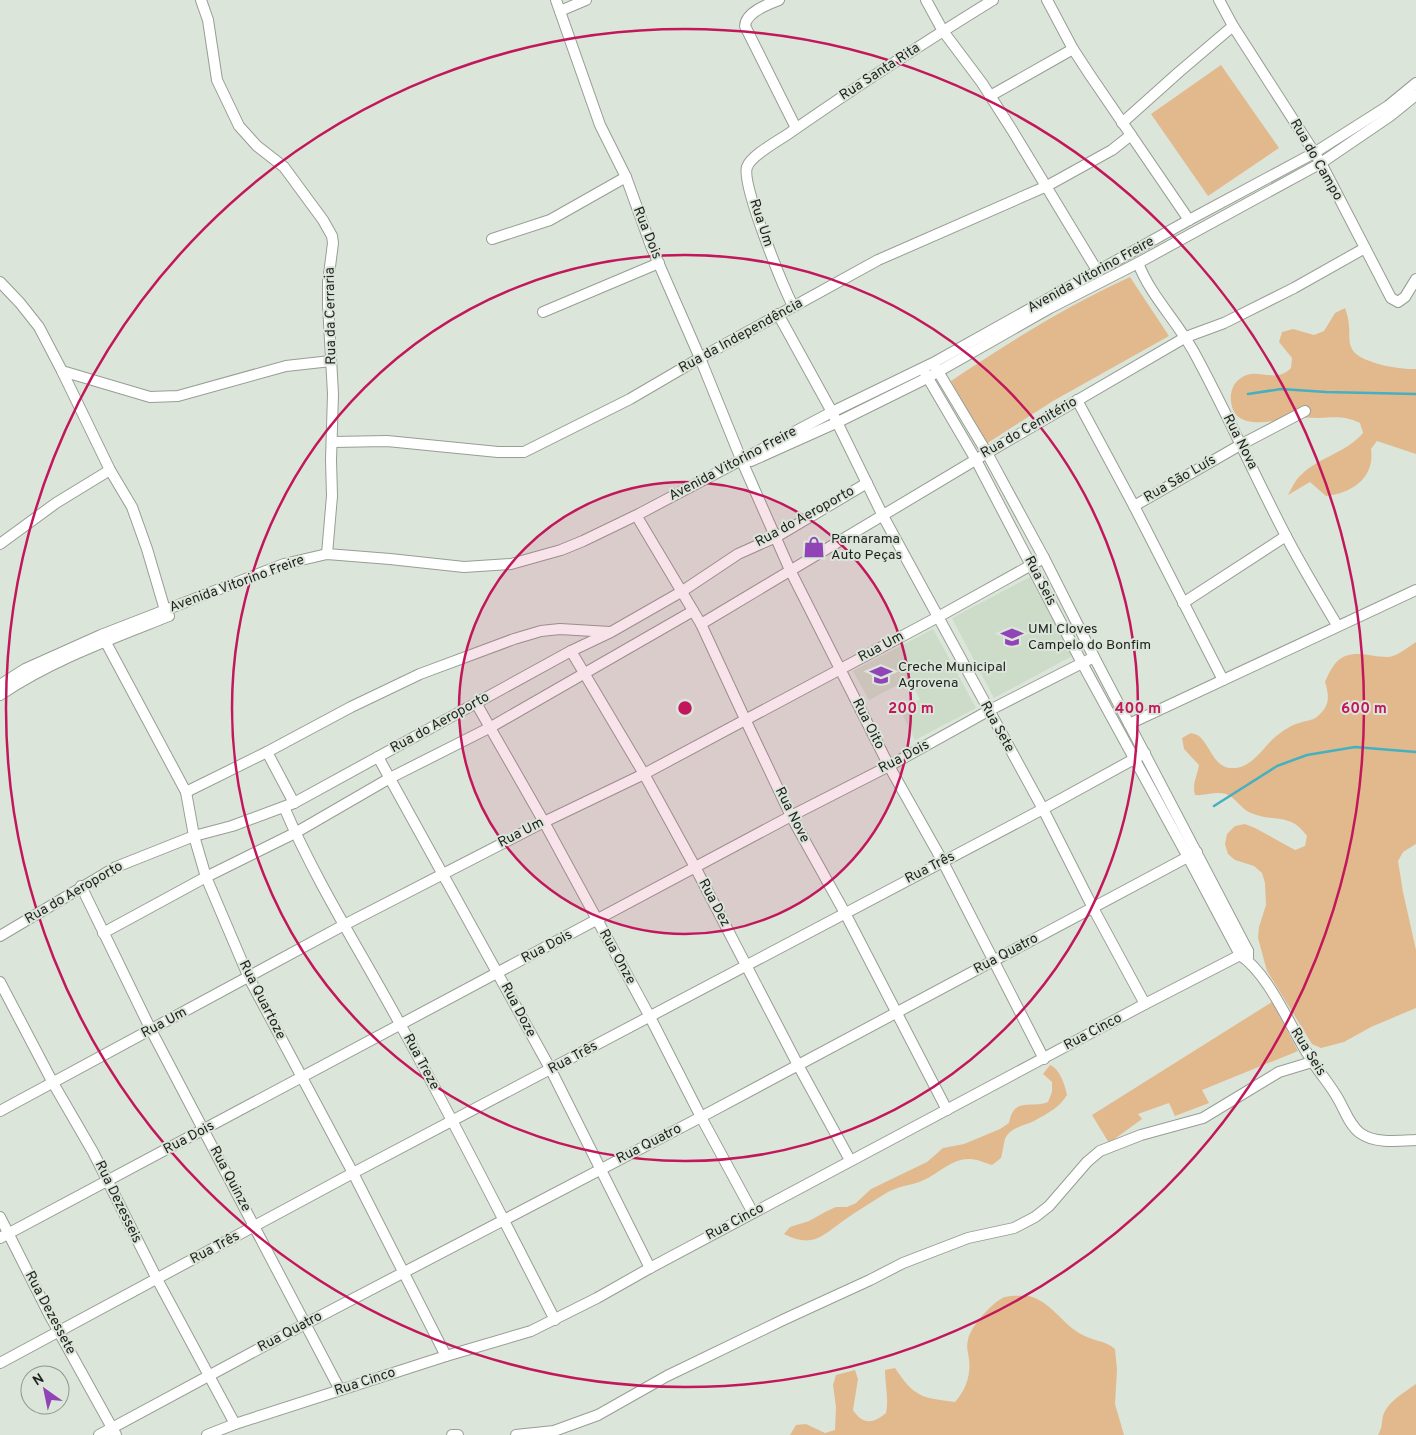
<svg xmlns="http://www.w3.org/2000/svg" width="1416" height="1435" font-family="Overpass,sans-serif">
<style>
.built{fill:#cddbc9}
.green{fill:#e2b98d}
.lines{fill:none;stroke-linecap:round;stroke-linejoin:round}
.stream{stroke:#45b0bf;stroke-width:2.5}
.minor-casing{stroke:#979e94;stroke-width:12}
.minor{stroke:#fff;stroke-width:10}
.ring{fill:none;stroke:#c2185b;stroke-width:2.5}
.labels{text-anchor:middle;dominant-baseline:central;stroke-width:4;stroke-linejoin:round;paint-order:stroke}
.street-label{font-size:14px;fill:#1e211d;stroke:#dce5da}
.poi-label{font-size:14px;fill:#1e211d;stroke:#dce5da;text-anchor:start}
.centre{fill:#c2185b;stroke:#dce5da;stroke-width:2.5}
.ring-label{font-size:15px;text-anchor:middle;font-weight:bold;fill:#c2185b;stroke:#dce5da;stroke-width:4;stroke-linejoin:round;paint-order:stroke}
</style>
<rect width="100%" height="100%" fill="#dce5da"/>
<g class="built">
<path d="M1030,577L1072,656L994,698L952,618Z"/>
<path d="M933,629L976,708L915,740L900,710L920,699L909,679L869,700L853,671Z"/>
</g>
<g class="green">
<path d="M1221,65L1279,148L1208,196L1151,114Z"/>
<path d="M1130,277L1169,336L1053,401L986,444L951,381C1010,342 1066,306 1130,277Z"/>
<path d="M1345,308C1347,314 1349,320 1349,327C1350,334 1348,342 1352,349C1359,363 1401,370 1416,369V454L1377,441L1371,449C1375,478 1352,493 1326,496L1310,482L1288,495C1292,488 1295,480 1301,475C1319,457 1346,453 1363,433L1360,423C1346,416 1335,417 1319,418C1311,418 1304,417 1296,418C1276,419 1234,434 1231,401C1230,392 1233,383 1241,378C1253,368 1268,379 1282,374C1285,373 1289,370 1291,368L1292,358L1279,342L1282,332L1293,329L1314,335L1324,331L1335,313Z"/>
<path d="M1416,642V844L1403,852L1398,861L1403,892L1416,950V1008L1371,1027L1344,1042L1321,1048L1312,1044L1267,971L1258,938L1259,927L1266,905L1265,883L1262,873L1254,866L1235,860L1228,854L1225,844L1227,834L1235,826L1245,824L1255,828L1295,850L1305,846L1307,836C1290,812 1274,823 1251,813C1241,809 1236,798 1226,794C1216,791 1205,796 1195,795C1192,783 1197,777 1199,765L1184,749L1182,738L1191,733C1194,734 1199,735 1201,738C1210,747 1215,767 1230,768C1253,770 1263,745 1279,734C1285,729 1292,725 1299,723C1307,720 1314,721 1320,714C1330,705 1329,694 1325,682C1335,659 1343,651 1369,655C1375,656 1382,657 1389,657C1399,655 1407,648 1416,642Z"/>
<path d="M1272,1002L1298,1051L1202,1090L1209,1103L1175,1116L1169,1103L1138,1114L1142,1119L1109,1143L1092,1115Z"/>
<path d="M1050,1065C1060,1069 1065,1085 1067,1095C1060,1107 1047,1114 1034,1121C1024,1126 1010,1127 1005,1139C1003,1145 1003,1152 1001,1158L992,1165C985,1163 977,1159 970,1159C954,1158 941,1171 928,1178C916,1185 901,1185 888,1192C873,1201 857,1211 843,1221C821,1237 812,1248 784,1234L790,1227L809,1221L827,1211L836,1207H847L856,1203L871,1189L927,1162L943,1148L964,1144L1000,1129L1009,1123C1014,1096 1030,1109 1048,1102L1052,1092V1082L1043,1074Z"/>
<path d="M1029,1296C1051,1302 1061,1322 1079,1333C1091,1341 1105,1340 1115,1349L1117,1370L1115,1404L1124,1435H790L796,1425L806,1424L825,1433L835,1430L836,1407L833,1385L836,1375L855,1370L858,1379L853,1410C863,1425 873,1424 886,1413C889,1398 885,1385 885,1370L895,1368C914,1397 922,1398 955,1402C966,1390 971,1375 969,1359C968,1352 966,1347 968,1340C970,1327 993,1301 1005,1297C1012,1295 1022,1296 1029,1296Z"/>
<path d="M1416,1384V1435H1378C1383,1426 1381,1424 1383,1416C1387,1402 1405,1392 1416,1384Z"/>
</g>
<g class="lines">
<g class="stream">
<path d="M1248,394L1281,389L1326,392L1416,394"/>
<path d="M1214,806L1277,766L1307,755L1355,747L1416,752"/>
</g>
<g class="minor-casing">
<g id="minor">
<path d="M201,0L208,20L217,80L239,126L257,146L284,167L323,220L332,236L333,243L328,282V305L333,394L331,460L332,496L327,554"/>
<path d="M556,0L600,125L626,177L651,246L700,358L741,459L790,570L889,766L943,862L1044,1059"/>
<path d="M779,0C768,4 746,12 745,26L796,128"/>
<path d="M926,0L943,31L982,83L1012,130L1098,272"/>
<path d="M1047,0L1073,49L1090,75L1189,220"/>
<path d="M1219,0L1233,26L1321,163L1391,298L1398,302L1405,297L1416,279"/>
<path d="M560,11L586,0"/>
<path d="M990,96L1073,49"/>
<path d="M1122,123L1179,72L1233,26"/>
<path d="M492,239L550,220L626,177"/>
<path d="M1138,263C1151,297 1179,323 1196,356C1228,415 1255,477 1286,536C1302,567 1320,596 1337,625"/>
<path d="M0,282L20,303L39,327L62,371L110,470L132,507L147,549L165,610"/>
<path d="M793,306C783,286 741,184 747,167C751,155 780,140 791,132C857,86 925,42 993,0"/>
<path d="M543,312L659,263"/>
<path d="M778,314L832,412L883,516L1043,809L1093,908L1145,1004"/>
<path d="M936,368L987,453L1044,558L1094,657L1248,951V957"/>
<path d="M62,371L150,397L178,396L286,366L331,361"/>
<path d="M925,373L976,460L1082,663L1188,857L1240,955C1269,974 1290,1027 1309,1056C1317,1070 1329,1083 1337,1097C1344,1108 1349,1125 1360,1133C1375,1144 1399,1141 1416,1140"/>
<path d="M1077,400L1134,506L1223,680"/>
<path d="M332,442L387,441L498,452H524L630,399L700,358L878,260L1047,186L1112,150L1131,135"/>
<path d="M751,461L836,423L927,378L1050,308L1138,263L1321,163L1390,116L1416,95"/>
<path d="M1134,506L1242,444L1305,411"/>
<path d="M639,520L701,624L745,719L791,816L845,913L947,1110"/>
<path d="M0,544L56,503L110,470"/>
<path d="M1183,603L1286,536"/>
<path d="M701,624L987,453L1186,337L1224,323L1294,288L1365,248"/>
<path d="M103,637L186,792L194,836L206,877L249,978L353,1173L446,1356"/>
<path d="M571,651L644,774L695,867L798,1065L850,1160"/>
<path d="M0,685L25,669L101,635L284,564L327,554L390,559L464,567L511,564L561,550L583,541L639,514L832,412L933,363L1189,220L1314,153L1388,106L1416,83"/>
<path d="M0,695C52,660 111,639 169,616"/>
<path d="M476,703L544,822L650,1017L701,1117L753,1213"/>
<path d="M1129,724L1416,590"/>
<path d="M267,752L294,803"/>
<path d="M378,757L551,1070L650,1268"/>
<path d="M186,792L267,752L351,707L420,674L514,639L541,631L560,629L610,632"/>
<path d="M284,807C316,882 361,952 400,1024C454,1121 504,1221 555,1320"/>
<path d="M81,886L151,1030L340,1390"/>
<path d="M103,933L206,877L295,833L390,778L491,727L693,611"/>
<path d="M0,936L116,867L194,836L232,826L294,803L571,651L611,632L681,592L738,554L776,537L867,483"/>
<path d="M0,982L53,1083L93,1152L157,1279L235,1424"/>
<path d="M0,1111L344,925L544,822L644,774L938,617L1044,558"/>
<path d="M0,1217L49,1314L116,1435"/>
<path d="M0,1238L791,816L889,766L988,711L1094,657"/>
<path d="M0,1363L353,1173L1043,809L1145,753"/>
<path d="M99,1435L305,1324L701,1117L1197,852"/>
<path d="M207,1435L235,1424L446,1356L531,1331L597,1298L650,1268L1145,1004L1248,951"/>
<path d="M452,1435H458"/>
<path d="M516,1435L554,1431L598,1415L667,1376L785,1319L870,1280L903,1263L968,1238L1014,1228L1035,1217L1049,1206L1087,1162L1100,1151L1141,1135L1203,1118L1279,1072L1312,1062"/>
</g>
</g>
<use href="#minor" class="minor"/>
</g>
<circle cx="685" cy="708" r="226" fill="#c2185b" fill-opacity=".12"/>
<g class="ring">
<circle cx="685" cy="708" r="226"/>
<circle cx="685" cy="708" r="453"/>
<circle cx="685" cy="708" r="679"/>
</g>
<defs>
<g id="shop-bare" transform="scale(1.725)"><path d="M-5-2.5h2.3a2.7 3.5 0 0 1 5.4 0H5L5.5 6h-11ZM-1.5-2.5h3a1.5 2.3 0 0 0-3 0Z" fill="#9044b6" stroke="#dce5da" stroke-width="2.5" paint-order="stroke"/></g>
<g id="school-bare" transform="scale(1.725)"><path d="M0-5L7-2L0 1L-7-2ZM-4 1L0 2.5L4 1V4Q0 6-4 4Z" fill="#9044b6" stroke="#dce5da" stroke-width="2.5" paint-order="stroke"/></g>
</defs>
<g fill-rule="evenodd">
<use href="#shop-bare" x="814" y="547"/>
<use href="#school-bare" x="1012" y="637"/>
<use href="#school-bare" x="881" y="675"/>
</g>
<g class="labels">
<g class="street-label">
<text transform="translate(880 72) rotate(-33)">Rua Santa Rita</text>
<text transform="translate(1316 160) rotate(60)">Rua do Campo</text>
<text transform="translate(761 223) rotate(72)">Rua Um</text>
<text transform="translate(647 233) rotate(68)">Rua Dois</text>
<text transform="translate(1091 275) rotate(-29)">Avenida Vitorino Freire</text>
<text transform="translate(331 316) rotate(-91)">Rua da Cerraria</text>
<text transform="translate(741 336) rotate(-29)">Rua da Independência</text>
<text transform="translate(1029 428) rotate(-30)">Rua do Cemitério</text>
<text transform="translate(1240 442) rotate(63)">Rua Nova</text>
<text transform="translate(733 464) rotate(-28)">Avenida Vitorino Freire</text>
<text transform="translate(1180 479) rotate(-30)">Rua São Luís</text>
<text transform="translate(805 517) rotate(-29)">Rua do Aeroporto</text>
<text transform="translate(1040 581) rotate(63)">Rua Seis</text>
<text transform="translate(237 584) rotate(-20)">Avenida Vitorino Freire</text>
<text transform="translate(881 647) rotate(-28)">Rua Um</text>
<text transform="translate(440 723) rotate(-29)">Rua do Aeroporto</text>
<text transform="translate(868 724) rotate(63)">Rua Oito</text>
<text transform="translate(997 727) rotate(61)">Rua Sete</text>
<text transform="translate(904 757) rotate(-28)">Rua Dois</text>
<text transform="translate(792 815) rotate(63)">Rua Nove</text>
<text transform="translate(521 833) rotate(-27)">Rua Um</text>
<text transform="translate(930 868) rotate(-27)">Rua Três</text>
<text transform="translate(74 893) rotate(-30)">Rua do Aeroporto</text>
<text transform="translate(714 903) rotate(62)">Rua Dez</text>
<text transform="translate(547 947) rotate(-28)">Rua Dois</text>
<text transform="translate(1006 954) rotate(-28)">Rua Quatro</text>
<text transform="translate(617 957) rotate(61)">Rua Onze</text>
<text transform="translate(262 1000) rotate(63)">Rua Quartoze</text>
<text transform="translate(518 1010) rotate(62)">Rua Doze</text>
<text transform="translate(164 1023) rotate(-28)">Rua Um</text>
<text transform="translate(1093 1032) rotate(-28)">Rua Cinco</text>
<text transform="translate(1308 1052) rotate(58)">Rua Seis</text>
<text transform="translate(573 1058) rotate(-28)">Rua Três</text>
<text transform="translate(421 1062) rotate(62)">Rua Treze</text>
<text transform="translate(189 1138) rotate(-28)">Rua Dois</text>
<text transform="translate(649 1144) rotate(-27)">Rua Quatro</text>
<text transform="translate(230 1179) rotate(62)">Rua Quinze</text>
<text transform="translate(118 1202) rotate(64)">Rua Dezesseis</text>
<text transform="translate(735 1222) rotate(-28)">Rua Cinco</text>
<text transform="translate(215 1248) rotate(-28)">Rua Três</text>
<text transform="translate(50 1313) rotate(62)">Rua Dezessete</text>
<text transform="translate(290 1332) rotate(-28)">Rua Quatro</text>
<text transform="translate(365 1382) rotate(-18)">Rua Cinco</text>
</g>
<g class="poi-label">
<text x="831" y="539">Parnarama<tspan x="831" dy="16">Auto Peças</tspan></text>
<text x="1028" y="629">UMI Cloves<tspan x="1028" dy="16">Campelo do Bonfim</tspan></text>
<text x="898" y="667">Creche Municipal<tspan x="898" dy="16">Agrovena</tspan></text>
</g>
</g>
<circle cx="685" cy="708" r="8" class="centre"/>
<g class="ring-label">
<text x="911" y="713">200 m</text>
<text x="1138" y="713">400 m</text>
<text x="1364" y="713">600 m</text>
</g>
<g transform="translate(45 1390) rotate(327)"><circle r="24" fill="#dce5da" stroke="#90978e"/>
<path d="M0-4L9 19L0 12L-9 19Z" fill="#9044b6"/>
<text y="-8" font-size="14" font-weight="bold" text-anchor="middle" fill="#1e211d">N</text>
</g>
</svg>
